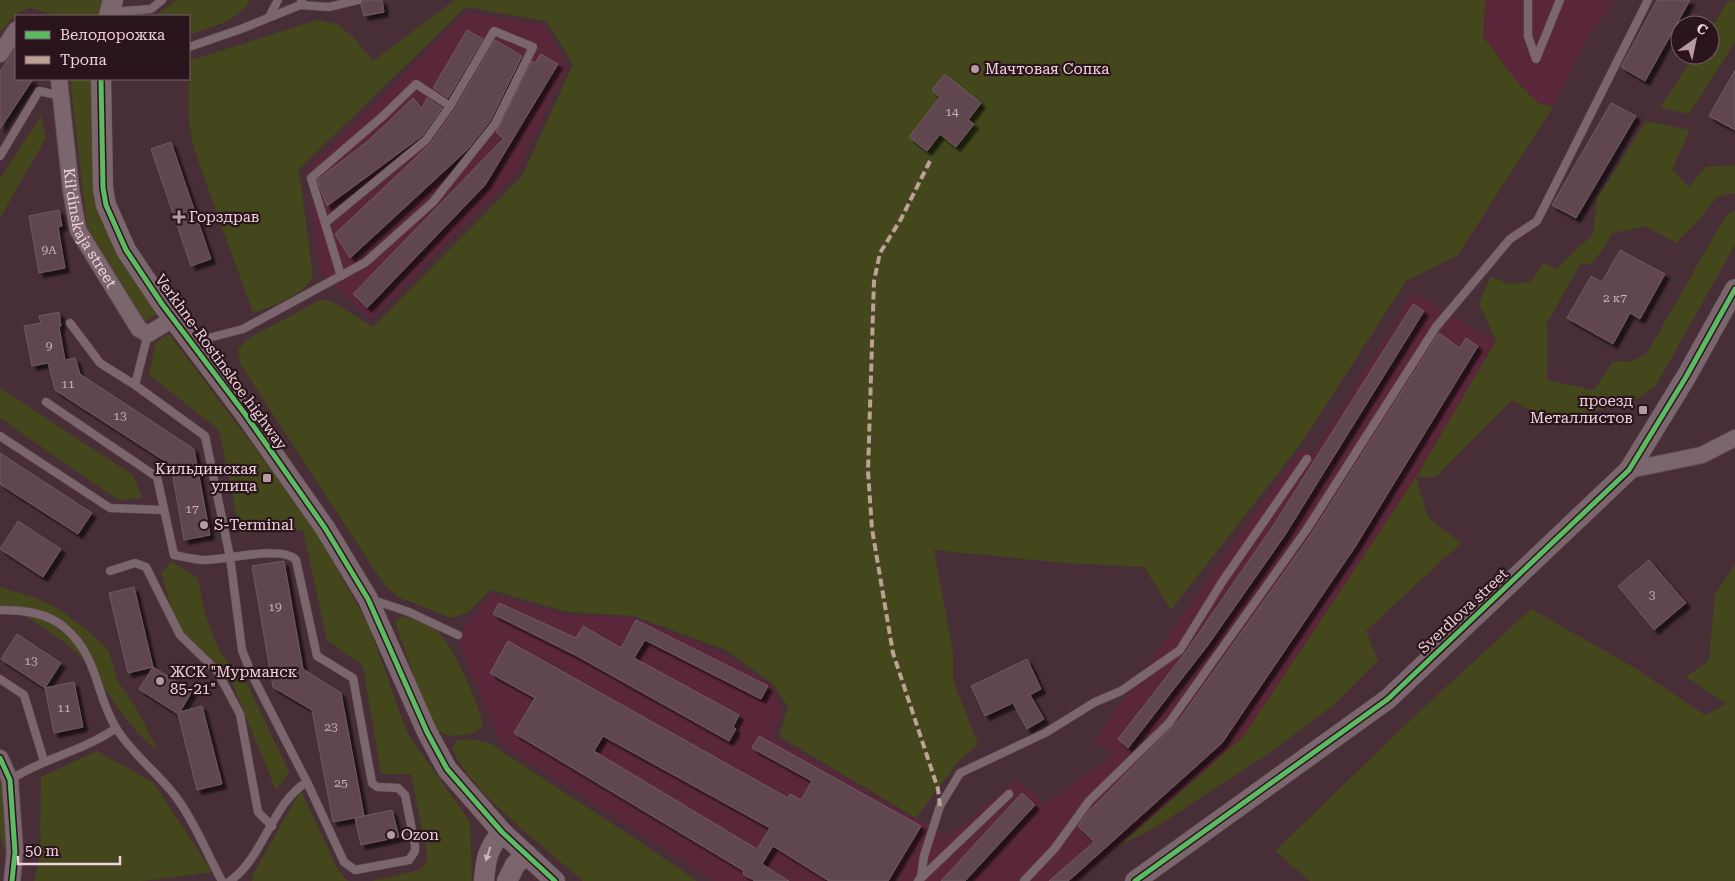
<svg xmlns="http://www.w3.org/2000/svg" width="1735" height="881" font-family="'Roboto Serif',serif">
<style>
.built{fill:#5a273a}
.green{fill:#43471b}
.building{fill:#614650;stroke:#705a61;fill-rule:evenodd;filter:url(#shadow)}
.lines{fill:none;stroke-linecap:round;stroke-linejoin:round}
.service-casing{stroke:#634c54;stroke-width:9}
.minor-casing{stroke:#634c54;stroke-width:18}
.tertiary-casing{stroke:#634c54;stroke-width:21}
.service{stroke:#7b666d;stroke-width:8}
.minor{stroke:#7b666d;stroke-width:16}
.tertiary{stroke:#7b666d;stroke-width:20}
.quiet{stroke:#bda197;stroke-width:4;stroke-dasharray:8 4;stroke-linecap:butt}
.cycleway-casing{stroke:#2a151c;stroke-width:8}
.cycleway{stroke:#5cba63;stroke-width:5}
.oneway{fill:#ceb2ba}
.poi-dot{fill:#b699a2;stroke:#2a151c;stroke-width:2}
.labels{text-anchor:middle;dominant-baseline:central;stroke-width:4.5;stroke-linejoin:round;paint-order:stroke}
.number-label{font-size:12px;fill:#ceb0b8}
.poi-label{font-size:15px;fill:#f2d3db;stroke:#2a151c;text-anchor:start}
.street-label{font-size:15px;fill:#f2d3db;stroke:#2a151c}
</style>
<defs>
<filter id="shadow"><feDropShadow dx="4.5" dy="4.5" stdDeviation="1" flood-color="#0009"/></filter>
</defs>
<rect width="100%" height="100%" fill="#482e37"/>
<g class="built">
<path d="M1485,0H1614L1584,43L1553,107L1538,103L1519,84L1482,37Z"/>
<path d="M467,12L544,25L567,66L516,174L371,320L320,273L306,171Z"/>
<path d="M1413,293L1496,341L1416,477L1243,738L1161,812L1077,881H714L501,744L462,651L458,635L491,594L566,615L633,617L724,654L771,686L783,709L772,737L948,837L1016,780L1045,804L1114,755L1094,741L1301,448L1312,455Z"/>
</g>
<g class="green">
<path d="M0,0H103L100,16H58L30,8L16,14L0,32Z"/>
<path d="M176,0H250C239,22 210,27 189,35V16H155Z"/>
<path d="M455,0H1485L1483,37L1519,84L1538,103L1553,107L1458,255L1407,280L1300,445L1171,610L1144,567L1065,563L934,550L953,652V680L978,745L958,762L916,818L779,736L788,707L774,685L726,650L633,616L567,612L491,590L468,612L451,618L398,597L383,583L241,365L238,350L247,339L320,300L331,301L373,327L522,176L573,64L546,21L466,7L299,169L313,277C301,297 273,306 253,313L194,149L189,123V61L317,20L337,24L352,36L373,61Z"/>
<path d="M1729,0L1735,2V42L1689,114L1660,108L1694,55H1710V30Z"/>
<path d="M70,79H93V189L116,253L157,314L145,322L87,227Z"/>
<path d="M41,116L46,138L0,218V179Z"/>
<path d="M1646,121L1690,130L1672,170L1689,187L1705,167L1735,165V193L1717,197L1699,220L1676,243L1646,226L1613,233L1593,263L1580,265L1547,323V380L1594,390L1613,361L1630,362L1647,353L1726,215L1735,211V245L1655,387L1635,400L1551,423L1512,400L1436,477H1416L1428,517L1461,543L1366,631L1378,661L1334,705L1272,751L1156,827L1120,845L1243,737L1416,477L1496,341L1479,303L1491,276L1508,284L1530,282L1544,263L1556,269L1593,234L1597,199Z"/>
<path d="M169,334L312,524L370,628L407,733L470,822L472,881H371L420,870L428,860L411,774H381L363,666L327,640L303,530L240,533L219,430L149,375L156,342Z"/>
<path d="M0,388L133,475L142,498L118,500L0,418Z"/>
<path d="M172,561L198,579L205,614L220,652L247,683L289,772L276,790L230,678L182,644L161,573Z"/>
<path d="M1735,565V881H1310L1275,851L1421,710L1531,609L1635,668L1705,715L1726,704L1686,677L1709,660L1715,594Z"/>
<path d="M0,587L34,597L57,608L86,629L109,651L117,680L135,706L158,750C126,729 105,684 80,656C67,641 27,618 8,605L0,606Z"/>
<path d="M402,616C414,619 428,623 437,631C453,644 479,705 483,725L476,732L464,735L449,736L435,729L422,700L395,621Z"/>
<path d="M471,739L490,743C559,790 629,833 697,881H583C545,848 472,793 452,749L457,740Z"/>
<path d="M97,751L154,783L212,872L143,881H34L40,854L41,777Z"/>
<path d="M0,777L11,788L8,863L0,834Z"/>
<path d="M301,790L337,868L345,879L350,881H252V876Z"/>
</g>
<g class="building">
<path d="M364,0H382L384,12L364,16L361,4Z"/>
<path d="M1657,0H1690L1645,81L1621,67Z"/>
<path d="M467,30L483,39L448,98L433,88Z"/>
<path d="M495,40L522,56L490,121L467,150L350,258L335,234L431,143L455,109Z"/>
<path d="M16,48V79H33L0,129V71Z"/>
<path d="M541,54L558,64L485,185L367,308L353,294L503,139L496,132L532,61L535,63Z"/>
<path d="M1735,70V130L1709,116Z"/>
<path d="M945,74L981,103L968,120L974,124L956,147L940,134L927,151L909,137L940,97L932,90Z"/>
<path d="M413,98L422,108L427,98L442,108L422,136L327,206L317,180L368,141Z"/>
<path d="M1611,103L1636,116L1576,218L1552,205Z"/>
<path d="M171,142L211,259L191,266L151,149Z"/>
<path d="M59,210L62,226L58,227L65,268L39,273L29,216Z"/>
<path d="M1620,250L1665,274L1640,319L1630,313L1613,344L1567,318L1591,276L1602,282Z"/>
<path d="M1413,304L1424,311L1285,535L1208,645L1128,748L1118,739L1185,653L1273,526Z"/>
<path d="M59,312L61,326L59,327L65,360L75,358L80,374L194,449L210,535L184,540L171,465L55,390L48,363L32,366L24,326L41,323L39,316Z"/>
<path d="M1439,333L1460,348L1466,338L1478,346L1355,547L1222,743L1074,876L1068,881H1049L1094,842L1078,826L1088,812L1179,720L1310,536Z"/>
<path d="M0,453L92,513L78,534L0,484Z"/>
<path d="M18,521L61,549L43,577L0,549Z"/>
<path d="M1649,560L1686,603L1654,630L1618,586Z"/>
<path d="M284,561L303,669L341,693L364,816L333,822L312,710L273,687L252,566Z"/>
<path d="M134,587L153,667L192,691L180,712L202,706L222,784L197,790L178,714L139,689L153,667L128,673L109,593Z"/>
<path d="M499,603L576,638L583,626L621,648L636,620L768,686L761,699L645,640L634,658L739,715L733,727L736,729L729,741L577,656L493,614Z"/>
<path d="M17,634L61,663L45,688L1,659Z"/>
<path d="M508,641L788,798L790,794L801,800L812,781L752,748L759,736L921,826L888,881H829L773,846L762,864L789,881H755L743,874L744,871L514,733L535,698L490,673ZM603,736L770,828L757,849L594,751Z"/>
<path d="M1027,659L1041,689L1030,695L1044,719L1027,729L1013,703L985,716L971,686Z"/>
<path d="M74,682L83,727L54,733L45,688Z"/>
<path d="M1022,793L1035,805L965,881H941Z"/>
<path d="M392,810L399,837L361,845L355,818Z"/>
</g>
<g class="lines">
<g class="service-casing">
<g id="service">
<path d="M1528,0V36L1536,59L1560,0"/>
<path d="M300,5L329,7L358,0"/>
<path d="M110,12L151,9L162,0"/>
<path d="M269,17L278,0"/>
<path d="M189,47L241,29L300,5L302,0"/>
<path d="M0,156L39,91L61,96"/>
<path d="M325,223L311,178L383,116L416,84L450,106"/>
<path d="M70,323L100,363L135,385"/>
<path d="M193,342L243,329L366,262L433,202L495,124L533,47L494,31L450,106L426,140L325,223L341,276"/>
<path d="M46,402L157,477L174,555C184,557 195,560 205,560C225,560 282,545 296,560L317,656L353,678L372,783L377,787L398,788L405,795L415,845V851L409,860L355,870L344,862L307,782L251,673L242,650L230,557L205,436L135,385L148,334"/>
<path d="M0,436L110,508L164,510"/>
<path d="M110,571L135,563L146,567L180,635L217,671L240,714L258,812L272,826"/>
<path d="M373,600L409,612L458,635"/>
<path d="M0,610C22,610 47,612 65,628C99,657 95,694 116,728C132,754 158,773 176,797C195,822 207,854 222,881"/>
<path d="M0,679L24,695L44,761"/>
<path d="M10,780C43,758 84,751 116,728"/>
<path d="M921,877L924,856L940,806L960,773L1045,733L1095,702L1121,691L1180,650L1222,582L1307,459"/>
<path d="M230,881C264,857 272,803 307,782"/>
<path d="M918,881L1009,794"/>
<path d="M1024,881L1055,848L1089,801L1169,723L1307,529L1436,327L1510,239L1537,221L1648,0"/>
</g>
</g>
<g class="minor-casing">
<g id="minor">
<path d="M0,54L16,30"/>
<path id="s1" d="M59,79L71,190L78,230L139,329L148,334L173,319"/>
<path d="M1629,470L1702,455L1735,438"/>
<path d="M0,758L10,780L15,852L12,881"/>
</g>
</g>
<g class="tertiary-casing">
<g id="tertiary">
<path d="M109,16L113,0"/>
<path d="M101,79L103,188L106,205L126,250L162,304L245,414L325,528L368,599L427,732L447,769L502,832L555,881"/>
<path d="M484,881C486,858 487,850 502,832"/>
<path d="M507,881L515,865L526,854"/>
<path d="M1135,881L1388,699L1629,470L1686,377L1735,289"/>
</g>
</g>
<use href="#service" class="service"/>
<use href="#minor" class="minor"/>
<use href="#tertiary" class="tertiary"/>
<path class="quiet" d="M930,161L901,219L880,253L874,281L868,471L872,529L893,653L938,789L940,806"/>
<g class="cycleway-casing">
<g id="cycleway">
<path d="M101,79L103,188L106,205L126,250L162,304L245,414L325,528L368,599L427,732L447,769L502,832L555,881"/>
<path d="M0,758L10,780L15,852L12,881"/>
<path d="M1135,881L1388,699L1629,470L1686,377L1735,289"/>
</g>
</g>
<use href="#cycleway" class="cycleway"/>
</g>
<defs><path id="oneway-solid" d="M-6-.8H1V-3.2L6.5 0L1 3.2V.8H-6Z" transform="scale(1.25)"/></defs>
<use class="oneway" href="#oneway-solid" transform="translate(488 854) rotate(108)"/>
<g class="poi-dot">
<circle cx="975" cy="69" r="5"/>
<path d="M176.5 209.5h5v5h5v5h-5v5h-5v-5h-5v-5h5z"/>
<rect x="1638" y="405" width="10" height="10" rx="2.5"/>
<rect x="262" y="473" width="10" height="10" rx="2.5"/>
<circle cx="204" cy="525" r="5"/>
<circle cx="160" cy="681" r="5"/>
<circle cx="391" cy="835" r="5"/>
</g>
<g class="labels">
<g class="number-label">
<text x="952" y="112">14</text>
<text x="49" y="250">9А</text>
<text x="1615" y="298">2 к7</text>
<text x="49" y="346">9</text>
<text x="68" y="384">11</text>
<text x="120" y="416">13</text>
<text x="192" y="509">17</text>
<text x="1652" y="595">3</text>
<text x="275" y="607">19</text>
<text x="31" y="661">13</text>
<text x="64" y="708">11</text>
<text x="331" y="727">23</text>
<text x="341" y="783">25</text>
</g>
<g class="poi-label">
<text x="985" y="69">Мачтовая Сопка</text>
<text x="189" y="217">Горздрав</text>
<text x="1633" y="401" text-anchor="end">проезд<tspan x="1633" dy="17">Металлистов</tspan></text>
<text x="257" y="469" text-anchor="end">Кильдинская<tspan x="257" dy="17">улица</tspan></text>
<text x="214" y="525">S-Terminal</text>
<text x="170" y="672">ЖСК "Мурманск<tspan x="170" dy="17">85-21"</tspan></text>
<text x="401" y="835">Ozon</text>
</g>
<g class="street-label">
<text stroke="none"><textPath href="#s1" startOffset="154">Kil'dinskaja street</textPath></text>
<text transform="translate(221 362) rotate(54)">Verkhne-Rostinskoe highway</text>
<text transform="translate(1463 611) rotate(-43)">Sverdlova street</text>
</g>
</g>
<rect x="15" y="15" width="175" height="65" fill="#2a151c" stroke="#7a6168"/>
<rect x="25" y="31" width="25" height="8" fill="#5cba63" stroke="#7a6168"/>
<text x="60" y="40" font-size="15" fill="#f2d3db">Велодорожка</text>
<rect x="25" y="56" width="25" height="8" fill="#bda197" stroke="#7a6168"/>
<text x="60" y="65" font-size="15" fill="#f2d3db">Тропа</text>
<g transform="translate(1695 40) rotate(33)"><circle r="24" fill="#2a151c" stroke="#7a6168"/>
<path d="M0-4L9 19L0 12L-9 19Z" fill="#b699a2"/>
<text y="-8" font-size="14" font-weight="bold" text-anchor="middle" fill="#f2d3db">С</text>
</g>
<path d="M18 856v8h102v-8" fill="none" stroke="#f2d3db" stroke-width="2.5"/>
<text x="25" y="856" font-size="15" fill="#f2d3db" stroke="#2a151c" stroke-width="4" paint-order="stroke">50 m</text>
</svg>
